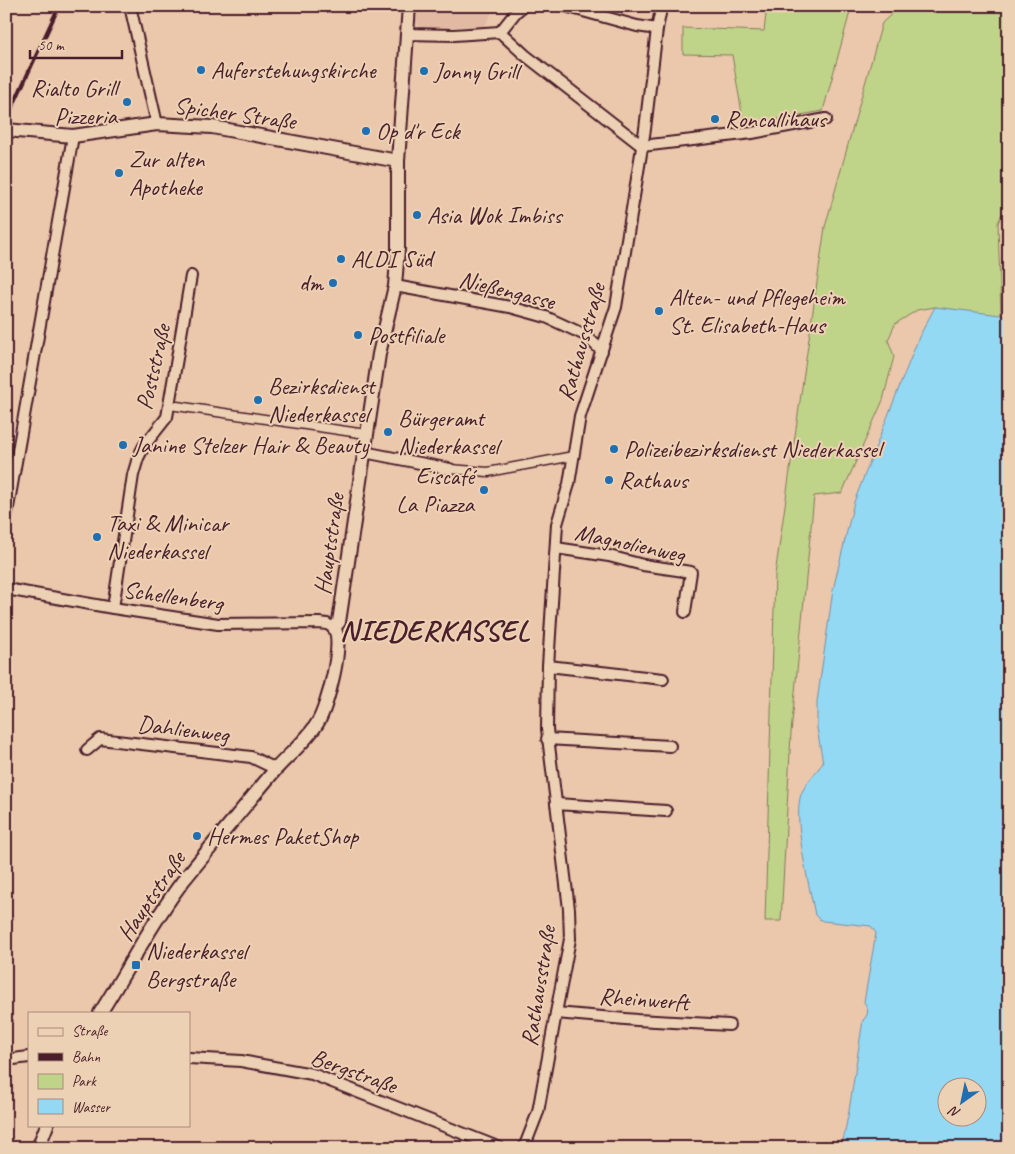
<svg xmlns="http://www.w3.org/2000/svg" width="1015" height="1154" font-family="Caveat,sans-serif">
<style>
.built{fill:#e2b9a2}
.green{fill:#bfd489;stroke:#847a5a}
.water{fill:#93d9f4;stroke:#768fa4;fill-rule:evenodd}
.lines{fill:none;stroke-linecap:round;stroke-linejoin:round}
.pedestrian-casing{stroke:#4a1f2b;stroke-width:11}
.minor-casing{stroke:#4a1f2b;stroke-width:14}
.tertiary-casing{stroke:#4a1f2b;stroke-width:16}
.pedestrian{stroke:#edd1b4;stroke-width:8}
.minor{stroke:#edd1b4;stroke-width:10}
.tertiary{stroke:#edd1b4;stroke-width:12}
.rail{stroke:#4a1f2b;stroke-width:4}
.poi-dot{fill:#1f6fb2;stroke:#edd1b4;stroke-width:2}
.labels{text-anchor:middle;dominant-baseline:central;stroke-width:4;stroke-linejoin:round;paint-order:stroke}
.poi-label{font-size:24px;fill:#4a1f2b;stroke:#edd1b4;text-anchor:start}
.street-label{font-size:24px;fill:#4a1f2b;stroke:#edd1b4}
.district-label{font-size:29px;font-weight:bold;letter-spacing:1px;fill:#4a1f2b;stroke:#edd1b4}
</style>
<rect width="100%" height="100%" fill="#ebc7ac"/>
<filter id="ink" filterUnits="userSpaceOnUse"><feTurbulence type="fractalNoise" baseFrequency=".02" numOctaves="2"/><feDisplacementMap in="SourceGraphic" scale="10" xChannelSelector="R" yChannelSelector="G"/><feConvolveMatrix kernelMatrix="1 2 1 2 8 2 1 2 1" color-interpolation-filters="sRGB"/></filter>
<g filter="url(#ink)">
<path class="built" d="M417,6H495L485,26L422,28L416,23Z"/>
<g class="green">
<path d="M767,6H854L850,12L823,111L744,125L732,55L683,54V28L764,31Z"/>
<path d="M900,6H1009V197L998,223L1001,316L935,307L917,310L895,324L888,340L894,356L883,400L842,493L814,496L791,733L781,921H765L775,575L825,227L882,23Z"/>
</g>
<path class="water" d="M935,307L1009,316V1148H837V1146H842L849,1111L863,1020C869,1015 869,1009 864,1002L876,933L871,926L823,921L819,919L815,915C810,888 791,815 802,792C807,782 816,772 823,763L817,728V702L833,590L854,502L919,337ZM948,1086H978V1116H948Z"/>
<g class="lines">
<g class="pedestrian-casing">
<g id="pedestrian">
<path d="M170,405L366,434"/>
<path d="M450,469L488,472L573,456"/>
</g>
</g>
<g class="minor-casing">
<g id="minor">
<path d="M130,6L157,124"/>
<path d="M565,6L637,26L657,29"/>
<path d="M500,32L516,12L523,6"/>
<path d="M407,34L454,35L500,32L525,55L642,146L752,133L826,119"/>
<path d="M395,286L510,307L546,317L585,335L602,351"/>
<path d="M364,452L450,469"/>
<path d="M6,519L73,136"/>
<path d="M556,548L609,556L643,565L691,572L685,612"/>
<path d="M6,589L113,608L218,624L319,623L327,624L334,628"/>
<path d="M113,608L133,475L138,458L144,446L167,417L191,276"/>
<path d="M548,666L663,679"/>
<path d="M547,739L670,746"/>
<path d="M87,750L100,739L251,757L276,769"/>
<path d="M556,804L666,811"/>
<path d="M556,1013L637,1020L729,1025"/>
<path d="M189,1058L241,1061L312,1074L500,1148"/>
<path d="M6,1060L29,1057"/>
<path d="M524,1148L538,1112L556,1013L570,939L569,909L547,729L548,666L557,524L569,484L580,416L616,307L645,129L657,29L660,14V6"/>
</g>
</g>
<g class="tertiary-casing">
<g id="tertiary">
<path d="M6,130L73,136L157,124L212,127L398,161"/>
<path d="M100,1013C127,971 153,920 183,881C213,844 244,807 275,770C289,754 307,741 318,722C327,708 345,641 334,628L339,622L379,354L395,286L398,249V161L409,6"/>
<path d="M38,1148L47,1125"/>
</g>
</g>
<use href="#pedestrian" class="pedestrian"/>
<use href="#minor" class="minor"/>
<use href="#tertiary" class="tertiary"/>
<path class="rail" d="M6,121L59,6"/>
</g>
</g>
<g class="poi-dot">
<circle cx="201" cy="70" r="5"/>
<circle cx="424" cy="71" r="5"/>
<circle cx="127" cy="102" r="5"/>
<circle cx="715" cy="119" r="5"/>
<circle cx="366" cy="131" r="5"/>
<circle cx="119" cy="173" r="5"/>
<circle cx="417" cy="215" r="5"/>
<circle cx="341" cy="259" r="5"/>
<circle cx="333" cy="283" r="5"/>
<circle cx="659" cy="311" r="5"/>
<circle cx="358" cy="335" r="5"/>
<circle cx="258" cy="400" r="5"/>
<circle cx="388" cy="432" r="5"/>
<circle cx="123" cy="445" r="5"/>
<circle cx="614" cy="449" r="5"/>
<circle cx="609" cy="480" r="5"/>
<circle cx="484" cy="490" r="5"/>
<circle cx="97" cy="537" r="5"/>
<circle cx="197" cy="836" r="5"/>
<rect x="131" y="960" width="10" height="10" rx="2.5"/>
</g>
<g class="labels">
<g class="poi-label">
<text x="211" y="70">Auferstehungskirche</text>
<text x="434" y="71">Jonny Grill</text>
<text x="117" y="88" text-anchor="end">Rialto Grill<tspan x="117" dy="28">Pizzeria</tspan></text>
<text x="725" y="119">Roncallihaus</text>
<text x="376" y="131">Op d'r Eck</text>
<text x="129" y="159">Zur alten<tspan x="129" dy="28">Apotheke</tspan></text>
<text x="427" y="215">Asia Wok Imbiss</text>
<text x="351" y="259">ALDI Süd</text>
<text x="323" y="283" text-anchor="end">dm</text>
<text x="669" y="297">Alten- und Pflegeheim<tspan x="669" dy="28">St. Elisabeth-Haus</tspan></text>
<text x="368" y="335">Postfiliale</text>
<text x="268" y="386">Bezirksdienst<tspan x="268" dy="28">Niederkassel</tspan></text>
<text x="398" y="418">Bürgeramt<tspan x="398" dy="28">Niederkassel</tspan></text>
<text x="133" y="445">Janine Stelzer Hair &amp; Beauty</text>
<text x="624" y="449">Polizeibezirksdienst Niederkassel</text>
<text x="474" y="476" text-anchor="end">Eiscafé<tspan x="474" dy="28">La Piazza</tspan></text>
<text x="619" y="480">Rathaus</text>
<text x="107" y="523">Taxi &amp; Minicar<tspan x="107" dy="28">Niederkassel</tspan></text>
<text x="207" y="836">Hermes PaketShop</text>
<text x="146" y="951">Niederkassel<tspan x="146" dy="28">Bergstraße</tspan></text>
</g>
<g class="street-label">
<text transform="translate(235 113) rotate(8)">Spicher Straße</text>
<text transform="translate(507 290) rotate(14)">Nießengasse</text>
<text transform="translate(581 342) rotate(-74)">Rathausstraße</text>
<text transform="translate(153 367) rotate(-77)">Poststraße</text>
<text transform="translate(630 543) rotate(12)">Magnolienweg</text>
<text transform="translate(329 544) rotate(-82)">Hauptstraße</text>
<text transform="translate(173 596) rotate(8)">Schellenberg</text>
<text transform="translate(183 729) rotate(7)">Dahlienweg</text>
<text transform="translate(151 896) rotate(-56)">Hauptstraße</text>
<text transform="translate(538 986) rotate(-81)">Rathausstraße</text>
<text transform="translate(644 999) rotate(4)">Rheinwerft</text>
<text transform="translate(354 1071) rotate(20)">Bergstraße</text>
</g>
<g class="district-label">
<text x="435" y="630">NIEDERKASSEL</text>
</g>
</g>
<rect width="1015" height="1154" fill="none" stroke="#edd1b4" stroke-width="25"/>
<rect x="12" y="12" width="990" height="1129" fill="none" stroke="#4a1f2b" stroke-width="2" filter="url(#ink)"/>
<rect x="28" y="1012" width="162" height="115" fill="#edd1b4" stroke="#ac8a7d"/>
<rect x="38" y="1028" width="25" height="8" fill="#edd1b4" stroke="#ac8a7d"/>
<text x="72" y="1036" font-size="15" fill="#4a1f2b">Straße</text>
<rect x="38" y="1053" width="25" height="8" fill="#4a1f2b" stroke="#ac8a7d"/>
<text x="72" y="1062" font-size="15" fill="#4a1f2b">Bahn</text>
<rect x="38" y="1074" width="25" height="15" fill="#bfd489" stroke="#ac8a7d"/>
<text x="72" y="1086" font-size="15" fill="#4a1f2b">Park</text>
<rect x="38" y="1099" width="25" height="15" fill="#93d9f4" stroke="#ac8a7d"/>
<text x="72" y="1112" font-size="15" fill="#4a1f2b">Wasser</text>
<g transform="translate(962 1102) rotate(213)"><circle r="24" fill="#edd1b4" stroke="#ac8a7d"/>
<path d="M0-4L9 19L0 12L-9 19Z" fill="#1f6fb2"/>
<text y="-8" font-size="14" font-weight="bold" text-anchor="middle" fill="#4a1f2b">N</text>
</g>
<path d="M30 50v8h92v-8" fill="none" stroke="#4a1f2b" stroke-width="2.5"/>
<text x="38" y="50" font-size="15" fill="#4a1f2b" stroke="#edd1b4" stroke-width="4" paint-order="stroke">50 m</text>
</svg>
